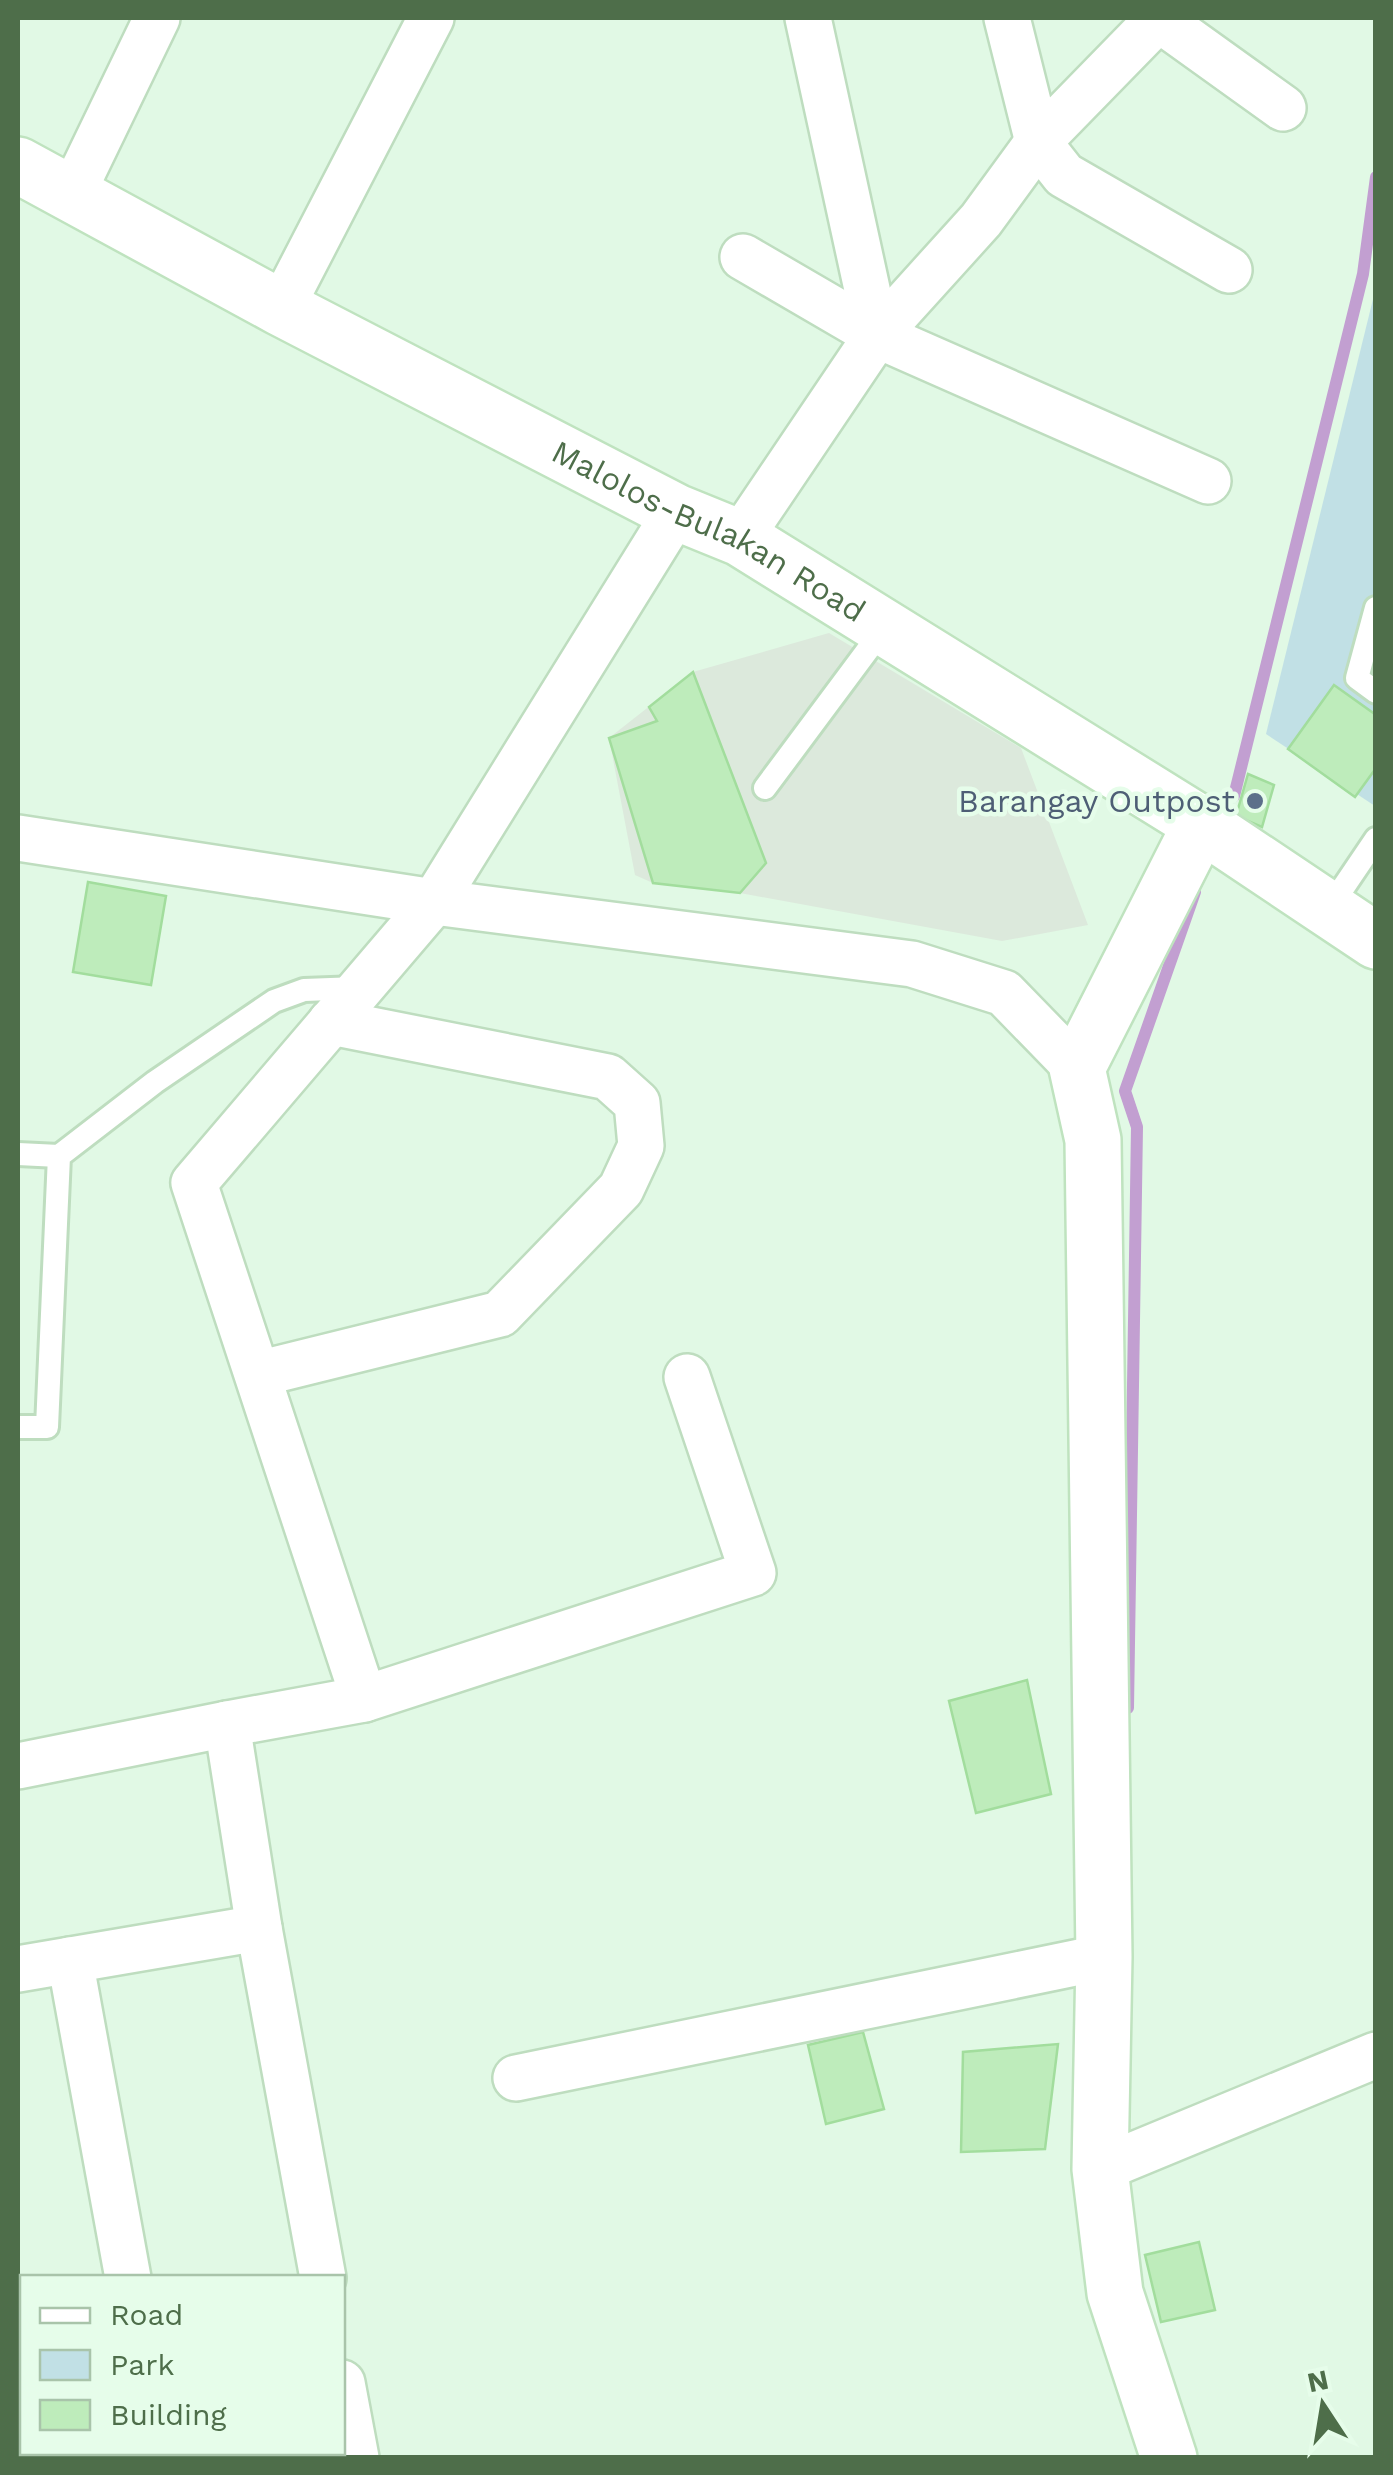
<svg xmlns="http://www.w3.org/2000/svg" width="1393" height="2475" font-family="'Work Sans',sans-serif">
<style>
.industrial{fill:#dce9dc}
.green{fill:#c1e0e5}
.lines{fill:none;stroke-linecap:round;stroke-linejoin:round}
.stream{stroke:#c29fd1;stroke-width:12}
.building{fill:#beecbb;stroke:#a2dd9d;stroke-width:2.5}
.lane-casing{stroke:#beddbf;stroke-width:28}
.street-casing{stroke:#beddbf;stroke-width:50}
.secondary-casing{stroke:#bfe3bf;stroke-width:60}
.lane{stroke:#fff;stroke-width:22}
.street{stroke:#fff;stroke-width:45}
.secondary{stroke:#fff;stroke-width:55}
.service-dot{fill:#5c6f8a;stroke:#e6fdea;stroke-width:4}
.labels{text-anchor:middle;dominant-baseline:central;stroke-width:9;stroke-linejoin:round;paint-order:stroke}
.street-label{font-size:32px;fill:#4e6e4a;stroke:#e6fdea}
.service-label{font-size:32px;fill:#4e5e75;stroke:#e6fdea;text-anchor:end}
</style>
<rect width="100%" height="100%" fill="#e1f9e5"/>
<path class="industrial" d="M829,633L1021,748L1088,925L1002,941L740,893L653,883L635,875L609,738L693,672Z"/>
<path class="green" d="M1375,291V806L1266,734Z"/>
<g class="lines">
<g class="stream">
<path d="M1234,796L1363,274L1376,177"/>
<path d="M1128,1708L1137,1127L1125,1091L1195,892"/>
</g>
</g>
<g class="building">
<path d="M693,672L766,863L740,893L653,883L609,738L657,721L649,707Z"/>
<path d="M1334,685L1376,715V768L1355,797L1288,749Z"/>
<path d="M1248,774L1274,785L1262,827L1236,816Z"/>
<path d="M88,882L166,896L151,985L73,972Z"/>
<path d="M1027,1680L1051,1794L976,1813L949,1701Z"/>
<path d="M863,2032L884,2109L826,2124L808,2045Z"/>
<path d="M1058,2044L1045,2149L961,2152L963,2052Z"/>
<path d="M1199,2242L1215,2310L1161,2322L1145,2255Z"/>
</g>
<g class="lines">
<g class="lane-casing">
<g id="lane">
<path d="M1376,608L1357,678L1376,692"/>
<path d="M765,788L884,628"/>
<path d="M1328,910L1376,839"/>
<path d="M18,1154L59,1156"/>
<path d="M18,1427H47L59,1156L155,1082L274,1001L304,990L358,988"/>
</g>
</g>
<g class="street-casing">
<g id="street">
<path d="M808,18L877,335"/>
<path d="M1007,18L1038,142L1064,175L1229,270"/>
<path d="M1159,19L1283,108"/>
<path d="M72,194L157,18"/>
<path d="M743,257L877,335L1208,481"/>
<path d="M281,308L431,18"/>
<path d="M740,538L877,335L981,220L1038,142L1159,18"/>
<path d="M18,838L434,902L912,964L1004,993L1077,1068"/>
<path d="M258,1374L500,1314L621,1189L641,1146L637,1103L608,1077L331,1022"/>
<path d="M364,1699L194,1183L434,902L676,512"/>
<path d="M227,1724L259,1928L323,2278"/>
<path d="M18,1766L227,1724L364,1699L753,1573L687,1377"/>
<path d="M70,1960L128,2278"/>
<path d="M18,1969L259,1928"/>
<path d="M516,2078L1104,1957"/>
<path d="M1100,2169L1376,2055"/>
<path d="M18,2374L22,2373"/>
<path d="M342,2383L356,2458"/>
</g>
</g>
<g class="secondary-casing">
<g id="secondary">
<path id="s1" d="M18,165L281,308L676,512L740,538L1201,824L1376,941"/>
<path d="M1169,2458L1115,2293L1100,2169L1104,1957L1093,1140L1077,1068L1201,824"/>
</g>
</g>
<use href="#lane" class="lane"/>
<use href="#street" class="street"/>
<use href="#secondary" class="secondary"/>
</g>
<circle class="service-dot" cx="1255" cy="801" r="10"/>
<g class="labels">
<g class="street-label">
<text stroke="none"><textPath href="#s1" startOffset="782">Malolos-Bulakan Road</textPath></text>
</g>
<g class="service-label">
<text x="1235" y="801">Barangay Outpost</text>
</g>
</g>
<rect width="1393" height="2475" fill="none" stroke="#4e6e4a" stroke-width="40"/>
<rect x="20" y="2275" width="325" height="180" fill="#e6fdea" stroke="#a9c4aa" stroke-width="2.5"/>
<rect x="40" y="2308" width="50" height="15" fill="#ffffff" stroke="#a9c4aa" stroke-width="2.5"/>
<text x="110" y="2325" font-size="30" fill="#4e6e4a">Road</text>
<rect x="40" y="2350" width="50" height="30" fill="#c1e0e5" stroke="#a9c4aa" stroke-width="2.5"/>
<text x="110" y="2375" font-size="30" fill="#4e6e4a">Park</text>
<rect x="40" y="2400" width="50" height="30" fill="#beecbb" stroke="#a9c4aa" stroke-width="2.5"/>
<text x="110" y="2425" font-size="30" fill="#4e6e4a">Building</text>
<g transform="translate(1323 2405) rotate(348)" stroke="#e6fdea" stroke-width="8" paint-order="stroke">
<path d="M0-8L18 38L0 25L-18 38Z" fill="#4e6e4a"/>
<text y="-15" font-size="28" font-weight="bold" text-anchor="middle" fill="#4e6e4a">N</text>
</g>
</svg>
